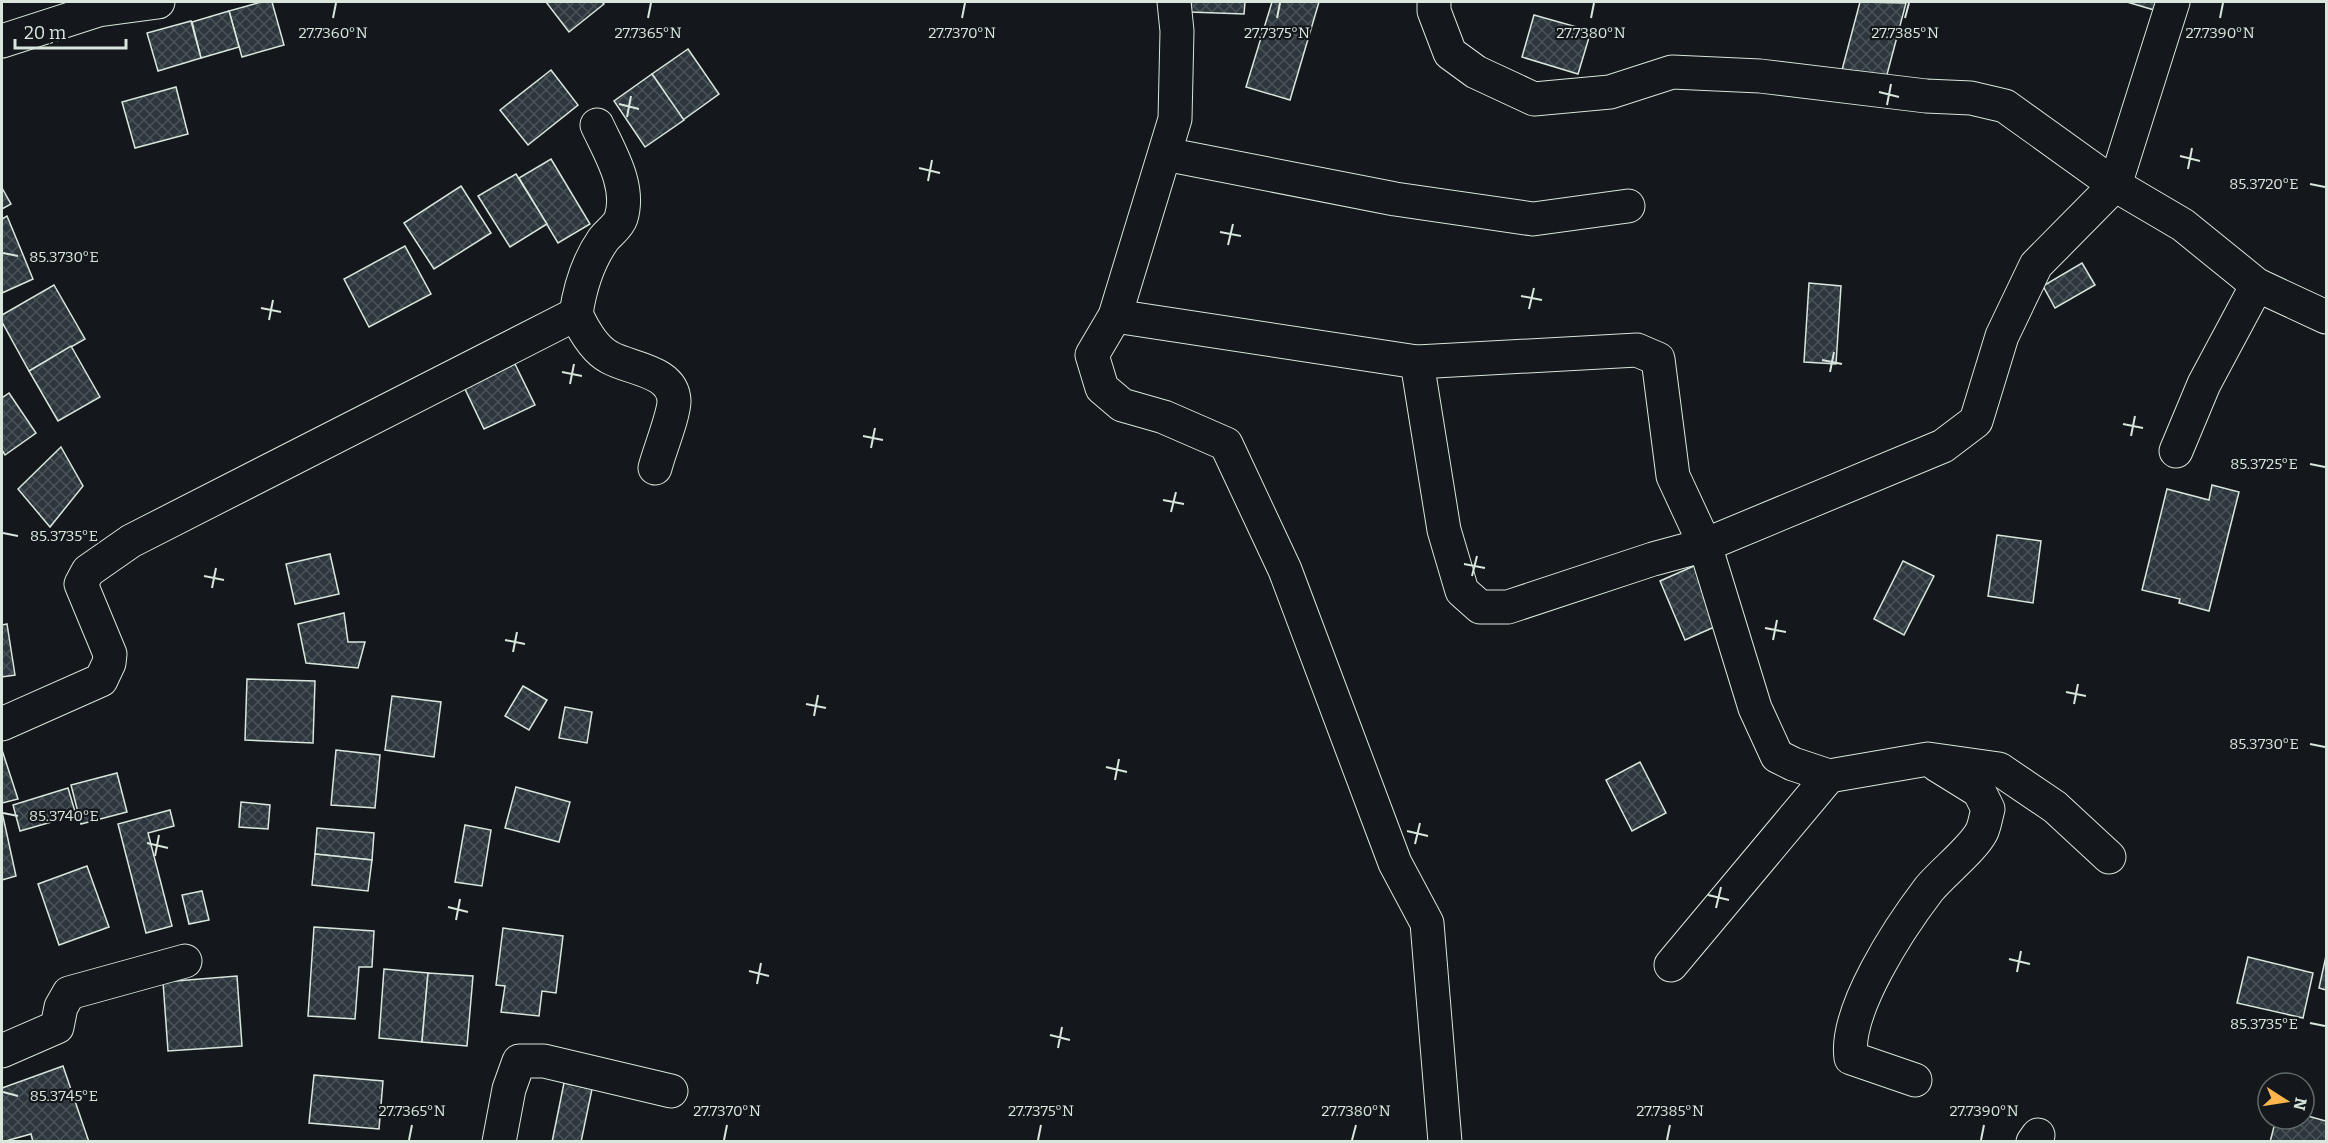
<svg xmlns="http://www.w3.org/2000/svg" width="2328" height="1143" font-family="Bitter,serif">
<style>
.building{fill:url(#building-cross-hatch);stroke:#d8e6dc;stroke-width:1.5}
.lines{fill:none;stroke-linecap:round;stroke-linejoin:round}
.street-casing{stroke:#d8e6dc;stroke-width:35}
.street{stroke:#14181c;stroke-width:33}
.ticks{fill:none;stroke:#d8e6dc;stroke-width:2}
.ticks-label{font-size:15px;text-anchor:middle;fill:#d8e6dc;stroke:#14181c;stroke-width:4.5;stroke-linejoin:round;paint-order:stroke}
</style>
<defs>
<pattern id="building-cross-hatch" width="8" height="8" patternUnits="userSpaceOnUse" patternTransform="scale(1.5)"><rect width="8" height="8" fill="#2c363c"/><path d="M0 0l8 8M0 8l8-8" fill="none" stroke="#4a5358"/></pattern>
</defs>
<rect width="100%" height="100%" fill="#14181c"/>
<g class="building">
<path d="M261,2H272L284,45L242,57L229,11Z"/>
<path d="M546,2H602L604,4L569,32Z"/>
<path d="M1191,2H1245L1244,14L1190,12Z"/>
<path d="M1272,2H1319L1290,100L1246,87Z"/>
<path d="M1860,2L1906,3L1885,82L1842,70Z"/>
<path d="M2127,2H2165L2161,12Z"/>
<path d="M229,11L239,47L201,58L192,22Z"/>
<path d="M1534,15L1591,31L1578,74L1522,57Z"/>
<path d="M191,21L201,58L158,71L147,33Z"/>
<path d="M688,49L719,94L683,120L652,74Z"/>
<path d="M551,70L578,105L528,145L500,110Z"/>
<path d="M652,74L684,120L645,147L614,101Z"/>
<path d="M176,87L188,134L135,148L122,102Z"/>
<path d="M551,159L590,224L558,243L519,178Z"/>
<path d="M516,174L547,224L510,247L478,196Z"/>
<path d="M461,186L491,233L434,269L404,223Z"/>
<path d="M2,188L11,204L2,209Z"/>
<path d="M7,216L33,279L2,293V219Z"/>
<path d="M405,246L431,294L369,327L344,279Z"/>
<path d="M2082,263L2095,285L2055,308L2043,286Z"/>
<path d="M1809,283L1841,286L1836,364L1804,362Z"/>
<path d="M54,285L85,339L29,371L2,322V315Z"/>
<path d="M71,346L100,397L58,421L29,371Z"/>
<path d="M515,364L535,405L484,429L465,389Z"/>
<path d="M9,393L36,433L5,455L2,450V398Z"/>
<path d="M61,447L83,486L50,527L18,489Z"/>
<path d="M2212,485L2239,492L2209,611L2179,603L2180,599L2142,590L2167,489L2209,500Z"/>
<path d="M1997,535L2041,541L2033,603L1988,596Z"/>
<path d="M330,554L339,594L295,604L286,564Z"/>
<path d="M1903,561L1934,576L1904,635L1874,619Z"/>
<path d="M1696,565L1721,624L1685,640L1660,581Z"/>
<path d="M344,613L348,642H365L358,668L306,663L298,624Z"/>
<path d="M7,624L15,675L2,677V625Z"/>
<path d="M247,679L315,681L313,743L245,740Z"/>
<path d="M523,686L547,700L529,730L505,716Z"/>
<path d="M392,696L441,702L434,757L385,750Z"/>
<path d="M565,707L592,712L587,743L559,738Z"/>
<path d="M2,750L18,799L2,803Z"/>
<path d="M336,750L380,755L375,808L331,805Z"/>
<path d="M1640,762L1666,813L1632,831L1606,780Z"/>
<path d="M117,773L127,812L81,824L71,785Z"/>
<path d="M516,787L570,802L559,842L505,828Z"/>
<path d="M68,788L76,815L20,831L13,805Z"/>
<path d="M241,802L270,805L268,829L239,827Z"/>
<path d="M170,810L174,826L148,833L172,926L146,933L118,824Z"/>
<path d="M2,812L16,876L2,880Z"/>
<path d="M465,825L491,830L482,886L455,882Z"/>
<path d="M317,828L374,833L372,860L315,854Z"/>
<path d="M315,854L372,860L368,891L312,885Z"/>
<path d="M87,866L109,927L59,945L38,884Z"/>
<path d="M202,891L209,920L189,924L182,895Z"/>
<path d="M314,927L374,931L372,967H359L355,1019L308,1016Z"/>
<path d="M503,928L563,936L556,993L542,991L539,1016L501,1012L505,986L496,985Z"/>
<path d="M2326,956V990L2319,988Z"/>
<path d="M2248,957L2313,973L2303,1018L2237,1003Z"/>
<path d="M384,969L428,973L422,1042L379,1038Z"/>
<path d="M428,973L473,976L467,1046L422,1042Z"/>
<path d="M237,976L242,1046L168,1051L163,982Z"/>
<path d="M63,1066L89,1142H33L31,1134L2,1142V1088Z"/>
<path d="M314,1075L383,1081L379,1129L309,1123Z"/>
<path d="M564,1083L592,1089L581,1142H552Z"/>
<path d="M2304,1115L2326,1121V1142H2270L2276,1119H2304Z"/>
</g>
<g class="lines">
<g class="street-casing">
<g id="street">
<path d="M1174,2L1177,31L1175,119L1115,316L1092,355L1102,388L1122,405L1164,417L1226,444L1285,570L1395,863L1427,923L1445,1142"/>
<path d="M1434,2V11L1450,53L1476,72L1534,99L1610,92L1672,72L1760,76L1926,96L1971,98L2005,106L2115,185L2183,225L2257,285L2326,317"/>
<path d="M2,41L98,10L158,2"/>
<path d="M1165,154L1395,199L1533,219L1628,206"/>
<path d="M576,314C580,287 587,263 603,240C608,233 618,227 621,218C631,186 610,153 597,125"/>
<path d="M1115,316L1417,362L1637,350L1658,359L1673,476L1705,545L1755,708L1777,756L1793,764L1829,776L1928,759L1999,769L2055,807L2109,857"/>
<path d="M1417,362L1444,530L1462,591L1480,607H1508L1653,559L1705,545L1943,446L1976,421L2002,336L2036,265L2115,185L2173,2"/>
<path d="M2176,451L2204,384L2257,285"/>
<path d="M2,724L101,680L109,663L110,654L81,584L88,571L131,541L576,314C583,329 594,349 609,357C629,369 673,370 674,401C674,415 659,452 655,468"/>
<path d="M1671,965L1829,776"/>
<path d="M2,1051L57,1027L61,1007L69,993L185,961"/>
<path d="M1915,1080L1851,1058C1844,1011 1900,927 1929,889C1942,873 1974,848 1982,831C1985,824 1986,816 1988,809L1979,791L1937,765"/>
<path d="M499,1142L509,1089L519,1061H544L671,1091"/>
<path d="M2033,1142L2038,1135"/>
</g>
</g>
<use href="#street" class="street"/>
</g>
<path class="ticks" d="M333,18L336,3M648,18L651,3M962,18L965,3M1277,18L1280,3M1591,18L1594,3M1905,18L1909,3M2220,18L2223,3M1879,92L1899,97M619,104L639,109M1887,105L1891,84M627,117L631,96M2180,156L2200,161M919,168L940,173M2188,169L2192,148M928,181L932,160M2310,184L2325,187M1220,232L1241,236M1228,245L1233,224M3,253L18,256M1521,296L1542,300M261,308L281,312M1529,309L1534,288M269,320L273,300M1822,360L1842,364M562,372L582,376M1830,372L1834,352M570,384L574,364M2123,424L2143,428M863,436L883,440M2131,436L2135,416M871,448L875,428M2310,464L2325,467M1163,500L1184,504M1171,512L1176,492M3,533L18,536M1464,564L1485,568M204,576L224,580M1472,576L1477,556M212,588L216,568M1765,628L1786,632M505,640L525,644M1773,640L1777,620M513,652L517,632M2066,692L2086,696M806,704L826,708M2074,704L2078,684M814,716L818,695M2310,744L2325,747M1106,767L1127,772M1115,780L1119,759M3,813L18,816M1407,831L1428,836M147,843L168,848M1415,844L1420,823M155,856L159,835M1708,895L1729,900M448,907L468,912M1716,908L1721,887M456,920L460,899M2009,959L2030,964M749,971L769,976M2017,972L2021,951M757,984L761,963M2310,1023L2325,1026M1050,1035L1070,1040M1058,1048L1062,1027M3,1092L18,1096M409,1140L412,1125M724,1140L727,1125M1038,1140L1041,1125M1352,1140L1356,1125M1667,1140L1670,1125M1981,1140L1984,1125"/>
<g class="ticks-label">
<text x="333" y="38">27.7360°N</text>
<text x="648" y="38">27.7365°N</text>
<text x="962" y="38">27.7370°N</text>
<text x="1277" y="38">27.7375°N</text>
<text x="1591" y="38">27.7380°N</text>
<text x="1905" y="38">27.7385°N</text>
<text x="2220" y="38">27.7390°N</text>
<text x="2264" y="189">85.3720°E</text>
<text x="64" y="262">85.3730°E</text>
<text x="2264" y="469">85.3725°E</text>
<text x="64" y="541">85.3735°E</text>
<text x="2264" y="749">85.3730°E</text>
<text x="64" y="821">85.3740°E</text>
<text x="2264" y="1029">85.3735°E</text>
<text x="64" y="1101">85.3745°E</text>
<text x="412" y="1116">27.7365°N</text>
<text x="727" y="1116">27.7370°N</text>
<text x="1041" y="1116">27.7375°N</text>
<text x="1356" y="1116">27.7380°N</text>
<text x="1670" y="1116">27.7385°N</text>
<text x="1984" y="1116">27.7390°N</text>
</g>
<rect width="2328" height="1143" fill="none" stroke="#d8e6dc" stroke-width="6"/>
<g transform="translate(2286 1101) rotate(102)"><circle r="28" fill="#14181c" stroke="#626a69" stroke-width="1.5"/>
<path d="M0-4.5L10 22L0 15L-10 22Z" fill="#ffb74d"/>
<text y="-9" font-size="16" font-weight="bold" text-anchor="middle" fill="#d8e6dc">N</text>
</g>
<path d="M15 39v9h111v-9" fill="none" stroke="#d8e6dc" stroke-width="3"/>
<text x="24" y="39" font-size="18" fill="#d8e6dc" stroke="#14181c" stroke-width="4.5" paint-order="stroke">20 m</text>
</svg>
